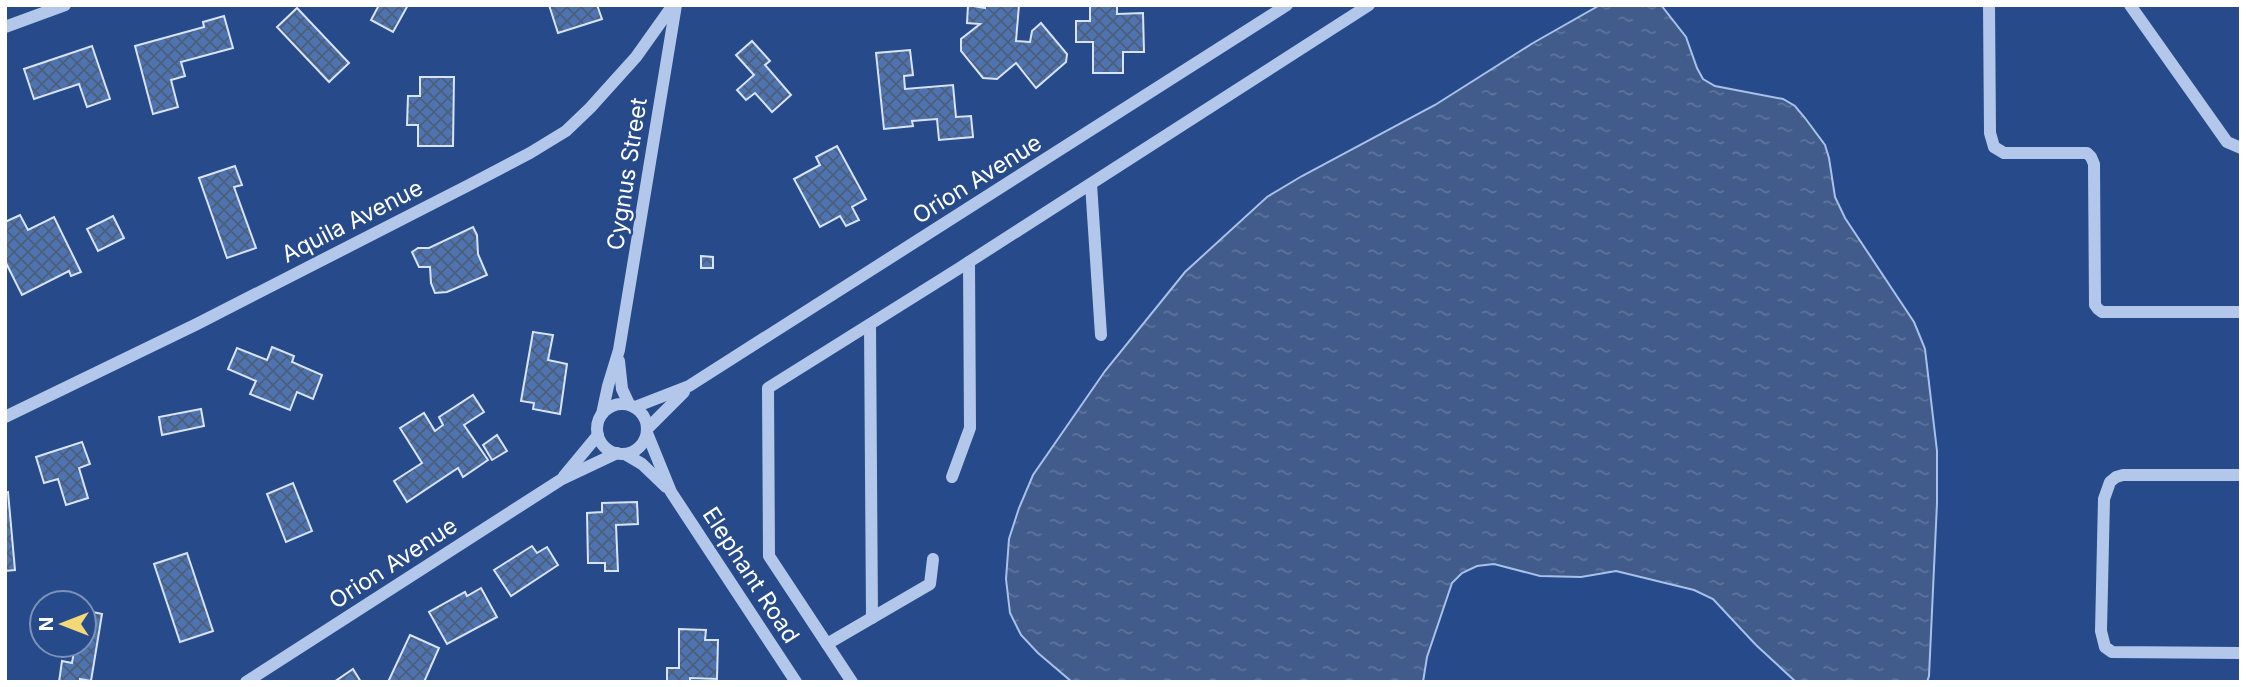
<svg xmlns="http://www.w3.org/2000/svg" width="2246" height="687" font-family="Inter,sans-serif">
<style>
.water{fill:url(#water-ripples);stroke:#a7c1ea;stroke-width:2}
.building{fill:url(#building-cross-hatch);stroke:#d7e3f7;stroke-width:2}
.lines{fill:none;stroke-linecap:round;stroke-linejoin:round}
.minor{stroke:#b3c7ea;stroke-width:12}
.labels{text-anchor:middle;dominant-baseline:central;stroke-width:5;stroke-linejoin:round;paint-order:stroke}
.street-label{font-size:23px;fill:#fff;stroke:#264a8a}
</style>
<defs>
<pattern id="water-ripples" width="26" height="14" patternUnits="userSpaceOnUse" patternTransform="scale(1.75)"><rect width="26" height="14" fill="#415c8a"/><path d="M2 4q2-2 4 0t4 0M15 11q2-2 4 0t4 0" fill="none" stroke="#5e749c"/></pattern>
<pattern id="building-cross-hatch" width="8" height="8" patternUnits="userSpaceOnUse" patternTransform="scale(1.75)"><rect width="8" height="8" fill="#4e73b1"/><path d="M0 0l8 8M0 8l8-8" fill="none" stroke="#4d5e79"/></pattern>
</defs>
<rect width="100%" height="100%" fill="#264a8a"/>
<path class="water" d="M1600,5H1661L1686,37L1697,68L1703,79L1715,86L1783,99L1795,106L1805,118L1825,145L1829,158L1835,197L1845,218L1914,322L1921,339L1925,349L1937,451V503L1929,676L1927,682H1796L1756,645L1713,599L1694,590L1616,571L1581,577L1540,576L1494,564L1477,566L1462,573L1452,583L1427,657L1423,682H1072L1038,653L1021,635L1010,613L1006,579L1009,539L1019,508L1033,475L1105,371L1185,272L1267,197L1302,176L1435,105L1533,43Z"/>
<g class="building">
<path d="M379,5H408L393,32L371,20Z"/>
<path d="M549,5H597L602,19L558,33Z"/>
<path d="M968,5L985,8V5H1019L1016,41L1030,42L1032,31L1041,23L1067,54L1066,62L1036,88L1016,63L997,79L983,78L961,51V39L980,24L967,23Z"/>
<path d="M1090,5H1117V14L1143,13L1144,52H1123V73H1093V42H1076V21H1090Z"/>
<path d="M297,8L349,63L329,82L277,27Z"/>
<path d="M224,16L233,48L181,62L185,76L171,80L178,107L153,114L135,46L204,27L203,22Z"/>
<path d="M752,41L770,61L765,65L791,95L772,112L755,93L746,100L737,90L754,75L736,55Z"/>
<path d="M92,46L110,99L87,107L79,84L34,99L24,69Z"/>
<path d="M910,50L913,75L904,76L905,89L953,85L956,117L971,116L973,137L939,140L937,119L912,121L913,126L884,129L876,53Z"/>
<path d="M420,77H454L453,146H418V125H407L408,96H420Z"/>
<path d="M837,146L866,199L852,207L859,220L846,226L840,216L820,227L794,179L820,165L816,157Z"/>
<path d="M235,166L242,185L234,187L256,248L227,258L199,178Z"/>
<path d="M20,215L28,230L54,217L81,272L71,276L69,271L22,295L5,261V222Z"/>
<path d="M113,216L124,238L98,251L87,229Z"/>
<path d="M473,227L477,235L478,254L487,275L447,292L435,293L431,283L430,267H419L412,252L418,248H429Z"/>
<path d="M701,256L713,257V268H701Z"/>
<path d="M533,332L553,335L548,360L567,364L560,414L533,409L534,403L521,401Z"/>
<path d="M272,347L294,356L292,362L322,375L313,399L297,392L290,410L250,394L256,381L228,369L237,348L267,360Z"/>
<path d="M473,395L484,412L464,425L488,460L463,477L458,468L407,502L394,481L422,463L400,428L424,413L435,431L443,425L439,417Z"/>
<path d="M201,409L204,426L162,435L159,417Z"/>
<path d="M497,435L507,451L492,460L483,445Z"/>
<path d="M82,442L90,464L79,468L88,498L66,505L58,479L44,483L36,457Z"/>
<path d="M293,483L312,531L286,542L267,494Z"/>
<path d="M8,492L15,570L5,571V493Z"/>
<path d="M637,502L638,524L616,525L618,571H605V563H588L587,513L602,512V503Z"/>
<path d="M532,546L537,553L547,547L558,565L511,596L494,570Z"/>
<path d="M187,553L213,631L180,642L154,564Z"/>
<path d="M481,588L497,617L447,644L429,612L465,592L467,596Z"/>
<path d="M84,610L102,614L91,681L80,679V682H59L62,661L72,663L75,645H84Z"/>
<path d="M679,629L706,630L705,640H718L717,679L690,678V682H667V668H679Z"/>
<path d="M410,635L439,648L424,682H388Z"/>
<path d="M353,669L361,682H334Z"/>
</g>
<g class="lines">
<g class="minor">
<path d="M1989,5L1990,133L1994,147L2004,153H2087L2091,157L2094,164L2095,305L2098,309L2102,312H2241"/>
<path d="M2130,5L2227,142L2241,148"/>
<path d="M5,27L65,5"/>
<path d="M1091,184L1101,335"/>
<path d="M870,325L872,618"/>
<path d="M619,361L622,389L629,404"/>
<circle cx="622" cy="429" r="25"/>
<path d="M635,407L689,386L1287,5"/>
<path d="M602,414L608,386L619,350L676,5"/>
<path d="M5,417L197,324L469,185L530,153L566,131L590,108L636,57L673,5"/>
<path d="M647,429L684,392"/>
<path d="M647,433L671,492L796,682"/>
<path d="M625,454L642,464L666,487"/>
<path d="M2241,475H2123L2116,477L2110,482L2104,499L2101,631L2105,647L2112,652L2241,653"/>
<path d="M564,476L598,435"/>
<path d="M952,477L970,428L969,262"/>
<path d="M827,644L930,584L933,559"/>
<path d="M246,682L562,479L617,453"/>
<path d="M852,682L769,556L768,388L958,269L1369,5"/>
</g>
</g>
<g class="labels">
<g class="street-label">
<text transform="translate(627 174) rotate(-81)">Cygnus Street</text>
<text transform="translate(977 179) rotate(-32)">Orion Avenue</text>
<text transform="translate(352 221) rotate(-27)">Aquila Avenue</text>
<text transform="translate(393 563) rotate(-33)">Orion Avenue</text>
<text transform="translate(751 575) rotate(57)">Elephant Road</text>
</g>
</g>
<rect width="2246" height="687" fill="none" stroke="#ffffff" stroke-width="14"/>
<g transform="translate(63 624) rotate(270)"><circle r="33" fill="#264a8a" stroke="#7d92b9" stroke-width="2"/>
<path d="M0-5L12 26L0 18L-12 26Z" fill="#f3d877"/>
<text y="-10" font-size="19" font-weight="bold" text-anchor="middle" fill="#ffffff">N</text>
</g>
</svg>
